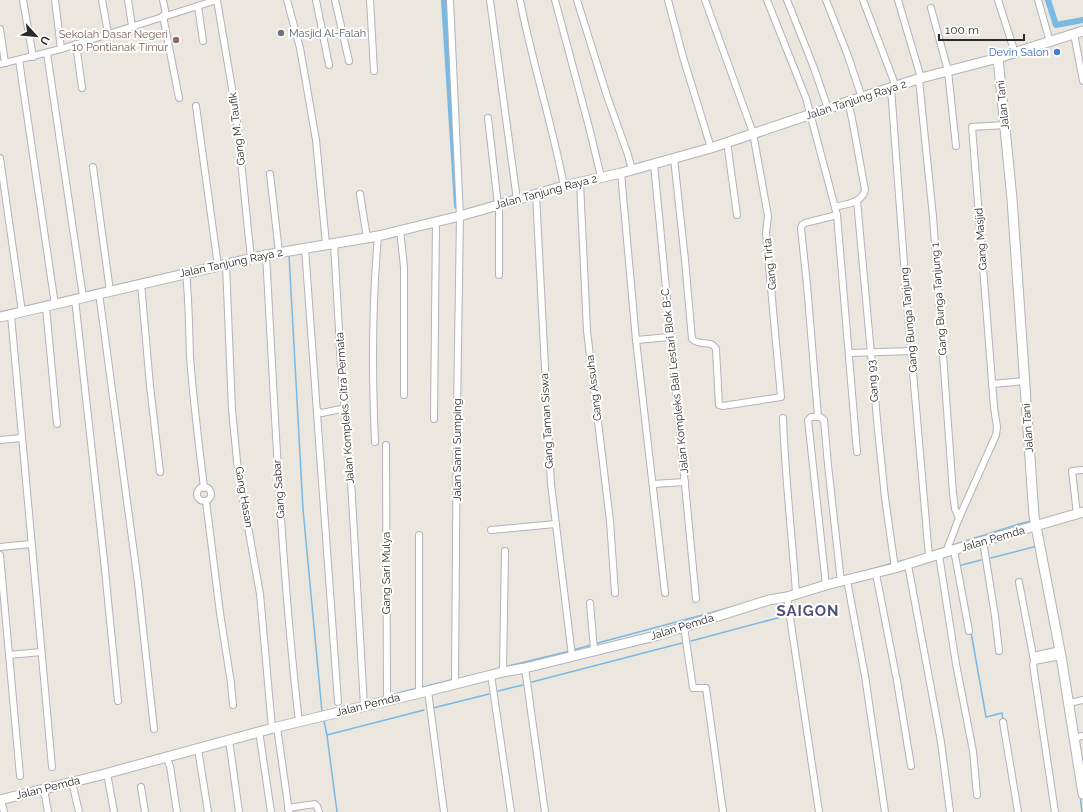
<svg xmlns="http://www.w3.org/2000/svg" width="1083" height="812" font-family="Raleway,sans-serif">
<style>
.lines{fill:none;stroke-linecap:round;stroke-linejoin:round}
.stream{stroke:#79b9e4;stroke-width:1.5}
.canal{stroke:#79b9e4;stroke-width:6}
.street-casing{stroke:#b1b2bd;stroke-width:8}
.secondary-casing{stroke:#b1b2bd;stroke-width:11}
.street{stroke:#fff;stroke-width:6}
.secondary{stroke:#fff;stroke-width:9}
.worship-dot{fill:#6b7280;stroke:#fff;stroke-width:1.5}
.education-dot{fill:#8d6e63;stroke:#fff;stroke-width:1.5}
.shop-dot{fill:#3f7fe0;stroke:#fff;stroke-width:1.5}
.labels{text-anchor:middle;dominant-baseline:central;stroke-width:4;stroke-linejoin:round;paint-order:stroke}
.worship-label{font-size:11px;fill:#5b616d;stroke:#fff;text-anchor:start}
.education-label{font-size:11px;fill:#785e54;stroke:#fff;text-anchor:end}
.shop-label{font-size:11px;fill:#366cbe;stroke:#fff;text-anchor:end}
.street-label{font-size:11px;fill:#2a2a2a;stroke:#fff}
.district-label{font-size:15px;font-weight:bold;letter-spacing:1px;fill:#4e5077;stroke:#fff}
</style>
<rect width="100%" height="100%" fill="#ebe7de"/>
<g class="lines">
<g class="stream">
<path d="M289,255L303,509L322,712"/>
<path d="M950,546L1019,524L1031,521"/>
<path d="M991,558L1037,546"/>
<path d="M897,562L905,560"/>
<path d="M958,566L981,560"/>
<path d="M862,572L893,563"/>
<path d="M795,614L818,608"/>
<path d="M971,632L986,717L1002,713L1003,721"/>
<path d="M691,641L785,616"/>
<path d="M594,644L736,606"/>
<path d="M573,650L591,645"/>
<path d="M508,666L570,651"/>
<path d="M532,682L682,643"/>
<path d="M423,687L451,680"/>
<path d="M498,691L523,685"/>
<path d="M391,695L414,689"/>
<path d="M967,705L972,731"/>
<path d="M433,708L489,694"/>
<path d="M324,721L327,735L337,812"/>
<path d="M327,735L424,710"/>
<path d="M1080,795L1082,812"/>
</g>
<g class="canal">
<path d="M444,0L457,206"/>
<path d="M1048,0L1056,25L1083,20"/>
</g>
<g class="street-casing">
<g id="street">
<path d="M23,0L33,57"/>
<path d="M55,0L61,49"/>
<path d="M102,0L108,33"/>
<path d="M128,0L132,26"/>
<path d="M163,0L166,15"/>
<path d="M287,0L300,48L316,140L326,244"/>
<path d="M316,0L329,65"/>
<path d="M335,0L349,61"/>
<path d="M370,0L374,71"/>
<path d="M450,0L460,216L457,411L455,683"/>
<path d="M490,0L517,200"/>
<path d="M520,0C532,62 552,123 564,186"/>
<path d="M555,0L589,127L601,177"/>
<path d="M577,0L607,96L628,155L632,170"/>
<path d="M668,0L683,57L711,148"/>
<path d="M767,0L806,98L837,215L857,452"/>
<path d="M787,0L814,68L828,109"/>
<path d="M826,0L848,56L862,98"/>
<path d="M863,0L896,87"/>
<path d="M898,0L921,78"/>
<path d="M998,0L1015,53"/>
<path d="M1038,0L1050,42"/>
<path d="M198,6L203,41"/>
<path d="M931,8L948,71L956,146"/>
<path d="M163,16L179,98"/>
<path d="M0,29L5,63"/>
<path d="M1074,34L1083,81"/>
<path d="M76,44L82,88"/>
<path d="M47,53L83,297"/>
<path d="M19,60L55,305"/>
<path d="M0,64L61,49L217,0L236,112L251,259"/>
<path d="M919,80L933,217L953,493L955,509L959,518"/>
<path d="M891,88L907,303L929,557"/>
<path d="M196,106L218,266"/>
<path d="M488,118L498,205"/>
<path d="M727,142L737,215"/>
<path d="M0,158L22,312"/>
<path d="M674,158L685,260L692,339C700,347 711,339 716,349L719,405L723,406L781,397L766,233L768,216L753,133L705,0"/>
<path d="M654,164L696,599"/>
<path d="M93,167L110,291"/>
<path d="M621,173L636,340L665,593"/>
<path d="M270,174L279,252"/>
<path d="M580,182L587,331L610,521L615,593"/>
<path d="M360,194L367,238"/>
<path d="M536,194L551,484L572,656"/>
<path d="M857,201L878,430L885,498L895,568"/>
<path d="M499,205V275"/>
<path d="M835,207C846,204 862,203 865,190L853,124L849,105L847,102"/>
<path d="M400,230L404,267V395"/>
<path d="M334,243L341,366L351,481L364,706"/>
<path d="M305,248L338,702"/>
<path d="M266,255C275,411 281,567 299,722"/>
<path d="M226,265L232,410L238,471L260,594L272,728"/>
<path d="M186,273C189,301 189,328 190,356C193,400 199,444 204,488"/>
<path d="M141,283L150,386L160,472"/>
<path d="M99,293L138,583L154,729"/>
<path d="M75,299L104,560L118,701"/>
<path d="M46,307L57,424"/>
<path d="M11,315L52,767"/>
<path d="M636,340L670,337"/>
<path d="M849,353L912,351"/>
<path d="M992,384L1025,381"/>
<path d="M317,411L322,413L346,408"/>
<path d="M818,417L807,285L801,228L802,225L805,223L837,215"/>
<path d="M783,418C785,477 792,535 796,593"/>
<path d="M434,419L436,222"/>
<path d="M0,440L21,438"/>
<path d="M375,442C372,374 372,304 378,236"/>
<path d="M386,445L387,700"/>
<path d="M653,484L685,482"/>
<circle cx="204" cy="494" r="7"/>
<path d="M206,501L220,613L231,683L233,705"/>
<path d="M1077,514L1072,471L1083,470"/>
<path d="M491,530L555,524"/>
<path d="M983,541L995,616L999,651"/>
<path d="M0,547L31,544"/>
<path d="M954,550L969,631"/>
<path d="M946,552L959,518L996,435L997,427L994,407L972,127L1005,125"/>
<path d="M0,555L20,776"/>
<path d="M939,555L956,664L973,751L977,795"/>
<path d="M908,565L941,742L950,812"/>
<path d="M876,574L897,681L911,766"/>
<path d="M847,580L865,676L885,812"/>
<path d="M1019,582L1034,661"/>
<path d="M826,585L808,420L811,417H820L824,420L828,465L841,582"/>
<path d="M787,597L819,812"/>
<path d="M590,603L594,650"/>
<path d="M684,627L693,688H706L723,812"/>
<path d="M9,655L41,652"/>
<path d="M1033,656L1060,650"/>
<path d="M525,668L545,812"/>
<path d="M503,672L505,551"/>
<path d="M491,675L511,812"/>
<path d="M428,691L444,812"/>
<path d="M419,693V535"/>
<path d="M1069,703L1083,700"/>
<path d="M1003,722L1018,812"/>
<path d="M277,727L289,812"/>
<path d="M259,731L271,812"/>
<path d="M1075,738L1083,736"/>
<path d="M229,740L239,812"/>
<path d="M198,749L208,812"/>
<path d="M166,757L170,766L177,812"/>
<path d="M107,773L114,812"/>
<path d="M72,782L79,812"/>
<path d="M141,787L145,812"/>
<path d="M44,789L48,812"/>
<path d="M1,800L4,812"/>
<path d="M288,808L315,804L317,806L319,812"/>
<path d="M1055,812L1033,665L1034,661L1061,656"/>
</g>
</g>
<g class="secondary-casing">
<g id="secondary">
<path d="M998,58L1012,199L1034,516L1061,656L1083,794"/>
<path d="M0,317L266,255L378,236L460,216L564,186L621,173L711,148L847,102L921,78L998,58L1083,31"/>
<path d="M0,800L101,775L277,727L428,691L503,672L525,668L655,636L769,600L787,597L826,585L895,568L946,552L1083,512"/>
</g>
</g>
<use href="#street" class="street"/>
<use href="#secondary" class="secondary"/>
</g>
<circle class="worship-dot" cx="281" cy="33" r="4"/>
<circle class="education-dot" cx="176" cy="40" r="4"/>
<circle class="shop-dot" cx="1057" cy="52" r="4"/>
<g class="labels">
<g class="worship-label">
<text x="289" y="33">Masjid Al-Falah</text>
</g>
<g class="education-label">
<text x="168" y="34">Sekolah Dasar Negeri<tspan x="168" dy="13">10 Pontianak Timur</tspan></text>
</g>
<g class="shop-label">
<text x="1049" y="52">Devin Salon</text>
</g>
<g class="street-label">
<text transform="translate(856 100) rotate(-18)">Jalan Tanjung Raya 2</text>
<text transform="translate(1003 105) rotate(-96)">Jalan Tani</text>
<text transform="translate(237 129) rotate(-97)">Gang M. Taufik</text>
<text transform="translate(546 192) rotate(-15)">Jalan Tanjung Raya 2</text>
<text transform="translate(981 239) rotate(-94)">Gang Masjid</text>
<text transform="translate(231 263) rotate(-12)">Jalan Tanjung Raya 2</text>
<text transform="translate(770 264) rotate(-96)">Gang Tirta</text>
<text transform="translate(939 299) rotate(-94)">Gang Bunga Tanjung 1</text>
<text transform="translate(909 320) rotate(-95)">Gang Bunga Tanjung</text>
<text transform="translate(675 381) rotate(-96)">Jalan Kompleks Bali Lestari Blok B-C</text>
<text transform="translate(873 381) rotate(-95)">Gang 93</text>
<text transform="translate(594 388) rotate(-97)">Gang Assuha</text>
<text transform="translate(345 408) rotate(-94)">Jalan Kompleks Citra Permata</text>
<text transform="translate(547 421) rotate(-93)">Gang Taman Siswa</text>
<text transform="translate(1028 428) rotate(-94)">Jalan Tani</text>
<text transform="translate(457 450) rotate(-90)">Jalan Sami Sumping</text>
<text transform="translate(279 489) rotate(-94)">Gang Sabar</text>
<text transform="translate(244 497) rotate(80)">Gang Hasan</text>
<text transform="translate(993 539) rotate(-16)">Jalan Pemda</text>
<text transform="translate(386 573) rotate(-90)">Gang Sari Mulya</text>
<text transform="translate(682 627) rotate(-17)">Jalan Pemda</text>
<text transform="translate(368 705) rotate(-14)">Jalan Pemda</text>
<text transform="translate(48 788) rotate(-14)">Jalan Pemda</text>
</g>
<g class="district-label">
<text x="808" y="611">SAIGON</text>
</g>
</g>
<g transform="translate(36 36) rotate(117)" stroke="#ffffff" stroke-width="3" paint-order="stroke">
<path d="M0-3L7 15L0 10L-7 15Z" fill="#2a2a2a"/>
<text y="-6" font-size="11" font-weight="bold" text-anchor="middle" fill="#2a2a2a">U</text>
</g>
<path d="M939 34v6h85v-6" fill="none" stroke="#2a2a2a" stroke-width="2"/>
<text x="945" y="34" font-size="12" fill="#2a2a2a" stroke="#ffffff" stroke-width="3" paint-order="stroke">100 m</text>
</svg>
